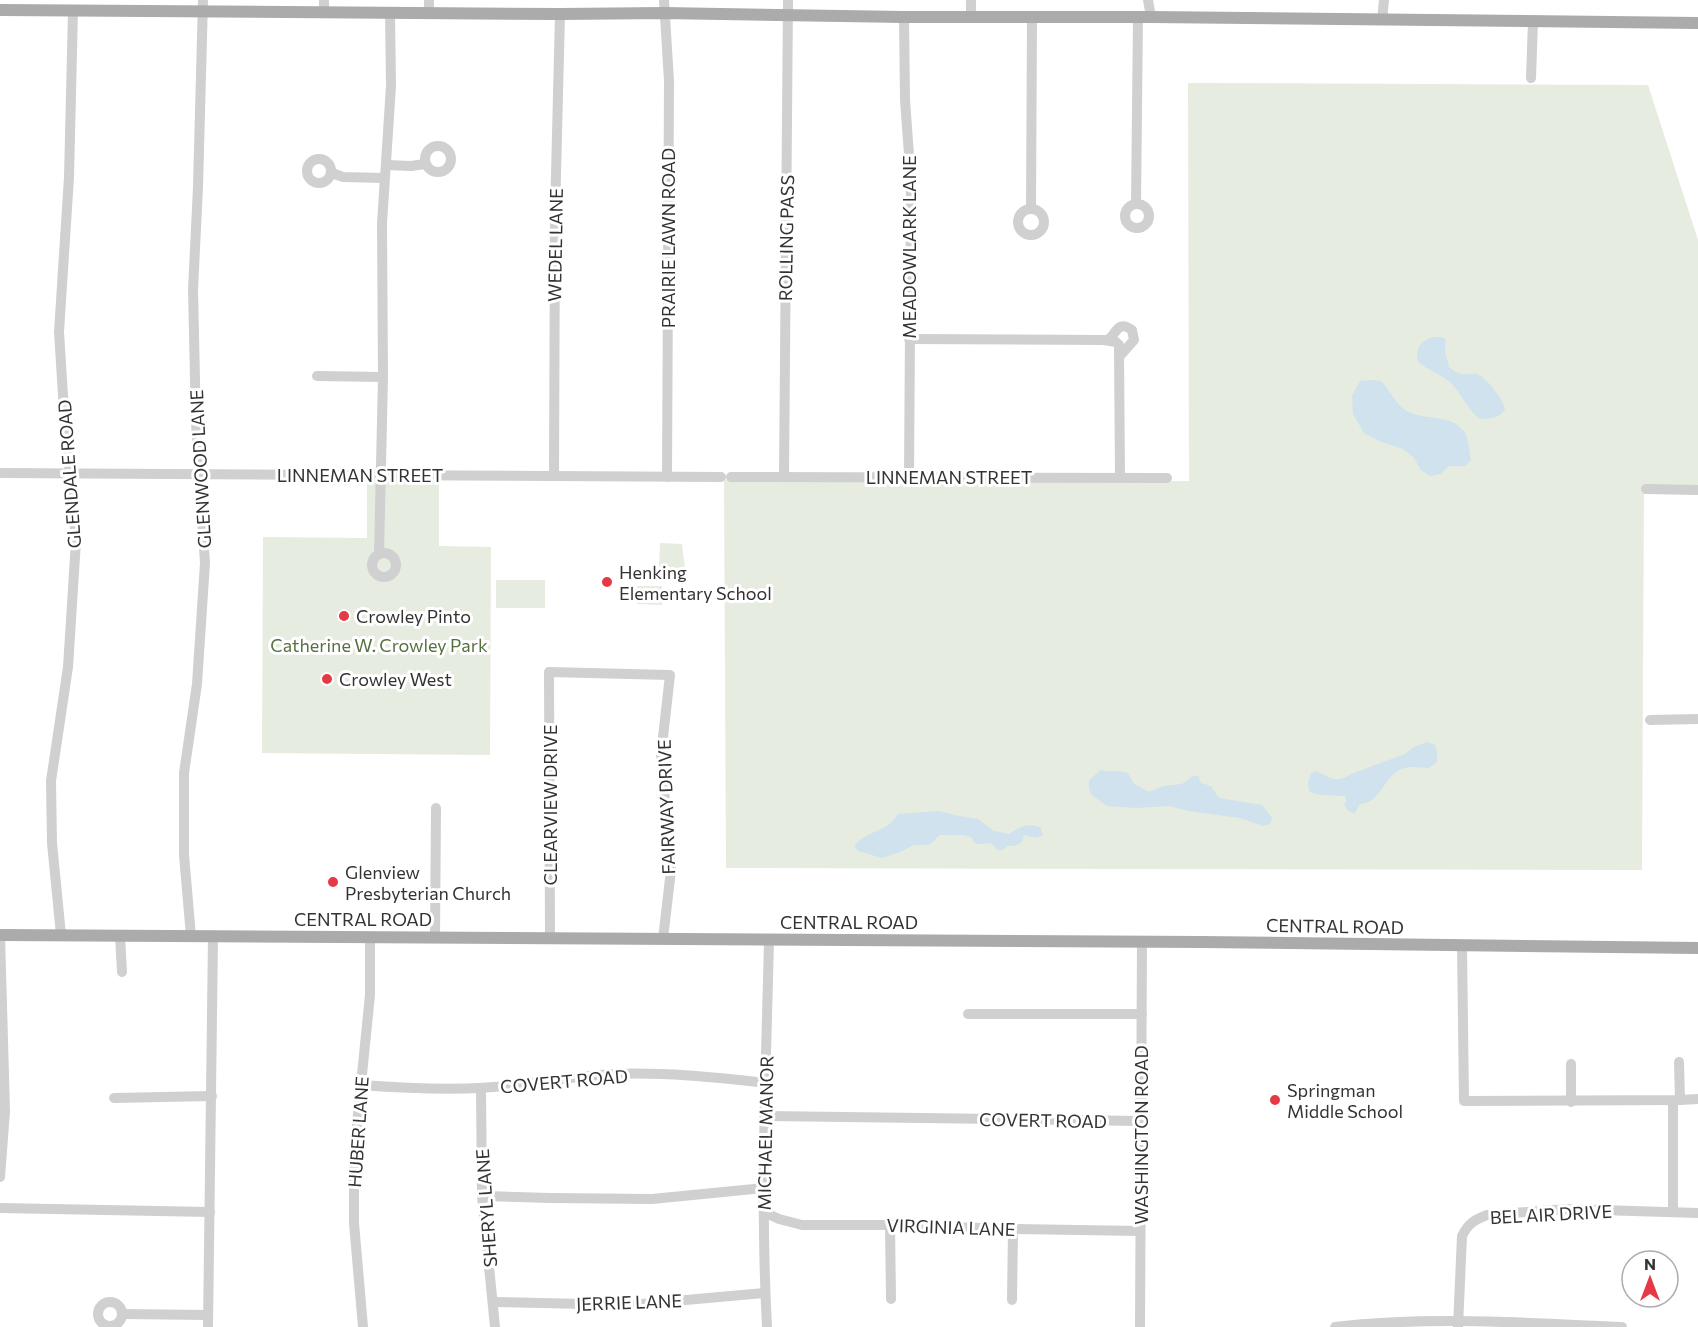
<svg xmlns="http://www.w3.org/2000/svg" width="1698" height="1327" font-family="Commissioner,sans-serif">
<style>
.green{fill:#e6ecdf}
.water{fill:#cfe2ee}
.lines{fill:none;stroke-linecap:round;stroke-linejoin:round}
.minor{stroke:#d0d0d0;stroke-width:10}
.major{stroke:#ababab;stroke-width:12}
.poi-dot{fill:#e63946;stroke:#fff;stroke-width:2}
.labels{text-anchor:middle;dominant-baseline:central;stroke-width:6;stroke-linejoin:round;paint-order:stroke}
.street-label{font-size:18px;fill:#333;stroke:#fff}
.poi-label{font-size:18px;fill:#333;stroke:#fff;text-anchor:start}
.park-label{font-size:18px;fill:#56703f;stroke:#fff}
</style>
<rect width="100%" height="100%" fill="#fff"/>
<g class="green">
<path d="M1188,83L1648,85L1698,240V486H1644L1642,870L726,868L724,480L1189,481Z"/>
<path d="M367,480H439V546L491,547L490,755L262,753L263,537L367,538Z"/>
<path d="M660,543L682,544L685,569C676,576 670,576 659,571Z"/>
<rect x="496" y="580" width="49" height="28"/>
<path d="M637,586H662V605L637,604Z"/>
</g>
<g class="water">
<path d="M1434,337H1442L1446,339L1445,352L1449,367C1453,370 1458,374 1462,374C1468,375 1472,373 1477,374C1487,378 1503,399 1505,409C1499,419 1491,418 1480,419C1466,408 1462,394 1450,382C1440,374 1428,370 1418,362C1415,348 1420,341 1434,337Z"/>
<path d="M1371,380L1381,381C1390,390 1395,403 1405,410C1424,422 1451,412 1465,433C1469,440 1469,452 1471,460L1465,466H1449L1441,474L1430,476L1421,470L1414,458L1403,449L1379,441L1364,433L1353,414L1352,396L1360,381Z"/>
<path d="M1427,742L1435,745L1437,752V762L1429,768C1422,768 1412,766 1404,768C1383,775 1382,803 1360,804L1355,813C1349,813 1346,809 1344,804L1346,802L1345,796C1333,795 1319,797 1309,791L1308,782L1311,773L1316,771C1331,778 1335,784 1351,774L1405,754L1414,747Z"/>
<path d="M1100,770C1110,772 1119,770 1128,773L1134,784L1149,792L1163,786L1182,784L1193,776H1198L1201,783L1211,786L1219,798L1262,805L1272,818L1270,824L1263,826L1240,818L1188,811L1169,806L1136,808L1107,806L1092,795L1089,788V781Z"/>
<path d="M938,811L959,816L978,819L994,831L1009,834C1021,826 1027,823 1040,827L1043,835L1036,838L1024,835L1022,842L1015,846H1007L1003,850H997L991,843L976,844L971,837L962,835H940L929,845H914L900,852L882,858L858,851L854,846C864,834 876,833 888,825C892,822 895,818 898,814Z"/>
</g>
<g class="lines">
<g class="minor">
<path d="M664,0L669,81L667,477"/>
<path d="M1148,0L1151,17"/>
<path d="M324,13V0"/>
<path d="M429,13V0"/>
<path d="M904,17L905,100L911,182L909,477"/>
<path d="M971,17V0"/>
<path d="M1382,20L1384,0"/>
<path d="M1531,78L1533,21"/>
<circle cx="438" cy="159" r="13"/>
<circle cx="319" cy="171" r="12"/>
<path d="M386,165L411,166L425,164"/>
<path d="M332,173L343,177L384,178"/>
<circle cx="1137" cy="216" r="12"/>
<path d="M1136,204L1138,17"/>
<circle cx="1031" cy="222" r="13"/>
<path d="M1031,209L1032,17"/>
<path d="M909,339L1104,340L1116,342L1119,345V350L1120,477"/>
<path d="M1107,340C1117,335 1117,319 1132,330L1134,340L1119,357"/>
<path d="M317,376L383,377"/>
<path d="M0,473L721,477"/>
<path d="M554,476L555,215L560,14"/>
<path d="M731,477L1167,478"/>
<path d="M784,477L788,0"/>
<path d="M1646,489L1698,490"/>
<circle cx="384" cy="565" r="12"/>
<path d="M379,554L383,377L382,223L391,86L390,13"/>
<path d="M1650,720L1698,719"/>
<path d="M61,935L52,843L51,781L68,667L76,541L64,411L59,332L69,177L73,11"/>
<path d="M120,936L122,972"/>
<path d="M191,936L184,855V773L197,684L205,563L196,424L193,290L198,187L203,0"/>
<path d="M435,938L436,808"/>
<path d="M550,938L549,672L670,675L661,755L671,870L663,939"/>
<path d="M1462,945L1464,1101L1680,1100L1698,1099"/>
<path d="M968,1014H1142"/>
<path d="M1679,1062L1680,1100"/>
<path d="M361,1085C401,1088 440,1090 480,1088C523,1086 567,1077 611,1074C663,1072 714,1077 766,1083"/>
<path d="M481,1088L482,1196L495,1327"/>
<path d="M114,1098L212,1096"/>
<path d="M1571,1102V1064"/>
<path d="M766,1116L1141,1121"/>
<path d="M0,1177L5,1111L0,935"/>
<path d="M482,1196L550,1198L652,1199L764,1188"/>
<path d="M0,1208L210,1212"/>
<path d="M1673,1211V1101"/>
<path d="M764,1212L779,1219L802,1225H890L1013,1229L1140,1231"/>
<path d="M890,1225L891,1299"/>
<path d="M1012,1300L1013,1229"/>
<circle cx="110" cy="1314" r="12"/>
<path d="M493,1302L630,1305L765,1293"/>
<path d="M122,1314L208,1315"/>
<path d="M208,1327L213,936"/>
<path d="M363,1327L354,1223V1171L357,1124L370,995V937"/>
<path d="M767,1327C760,1198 766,1069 769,940"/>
<path d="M1140,1327L1142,942"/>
<path d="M1335,1327C1430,1316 1526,1323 1622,1327"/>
<path d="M1458,1327L1462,1236C1468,1224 1474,1220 1487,1215L1568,1209L1698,1213"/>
</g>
<g class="major">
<path d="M0,10L560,14L664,13L904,17H1151L1698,23"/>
<path d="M0,935L1201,942L1698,948"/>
</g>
</g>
<g class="poi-dot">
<circle cx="607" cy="582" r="6"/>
<circle cx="344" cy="616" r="6"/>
<circle cx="327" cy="679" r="6"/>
<circle cx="333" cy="882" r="6"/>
<circle cx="1275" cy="1100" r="6"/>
</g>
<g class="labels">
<g class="street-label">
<text transform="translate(668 238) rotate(-90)">PRAIRIE LAWN ROAD</text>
<text transform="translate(786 238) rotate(-89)">ROLLING PASS</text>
<text transform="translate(555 245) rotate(-89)">WEDEL LANE</text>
<text transform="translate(909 247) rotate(-90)">MEADOWLARK LANE</text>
<text transform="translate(200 469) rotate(-93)">GLENWOOD LANE</text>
<text transform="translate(69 474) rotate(-94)">GLENDALE ROAD</text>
<text x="360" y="475">LINNEMAN STREET</text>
<text x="949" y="477">LINNEMAN STREET</text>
<text transform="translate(550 805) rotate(-90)">CLEARVIEW DRIVE</text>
<text transform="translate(666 807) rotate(-92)">FAIRWAY DRIVE</text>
<text x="363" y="919">CENTRAL ROAD</text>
<text x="849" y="922">CENTRAL ROAD</text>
<text transform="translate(1335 926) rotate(1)">CENTRAL ROAD</text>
<text transform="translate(564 1081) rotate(-5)">COVERT ROAD</text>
<text transform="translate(1043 1120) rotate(1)">COVERT ROAD</text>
<text transform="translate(358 1132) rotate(-86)">HUBER LANE</text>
<text transform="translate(765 1133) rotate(-89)">MICHAEL MANOR</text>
<text transform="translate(1141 1135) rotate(-90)">WASHINGTON ROAD</text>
<text transform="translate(486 1208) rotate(-94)">SHERYL LANE</text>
<text transform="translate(1551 1214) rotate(-3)">BEL AIR DRIVE</text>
<text transform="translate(951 1227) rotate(2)">VIRGINIA LANE</text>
<text transform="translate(629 1302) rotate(-2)">JERRIE LANE</text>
</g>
<g class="poi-label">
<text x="619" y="572">Henking<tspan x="619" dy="21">Elementary School</tspan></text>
<text x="356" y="616">Crowley Pinto</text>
<text x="339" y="679">Crowley West</text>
<text x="345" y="872">Glenview<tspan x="345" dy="21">Presbyterian Church</tspan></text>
<text x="1287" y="1090">Springman<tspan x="1287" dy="21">Middle School</tspan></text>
</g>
<g class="park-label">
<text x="379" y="645">Catherine W. Crowley Park</text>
</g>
</g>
<g transform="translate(1650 1279)"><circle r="28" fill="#ffffff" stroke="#adadad" stroke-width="1.5"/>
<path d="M0-4.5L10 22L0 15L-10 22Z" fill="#e63946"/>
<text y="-9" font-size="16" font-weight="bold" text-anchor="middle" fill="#333333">N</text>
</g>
</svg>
